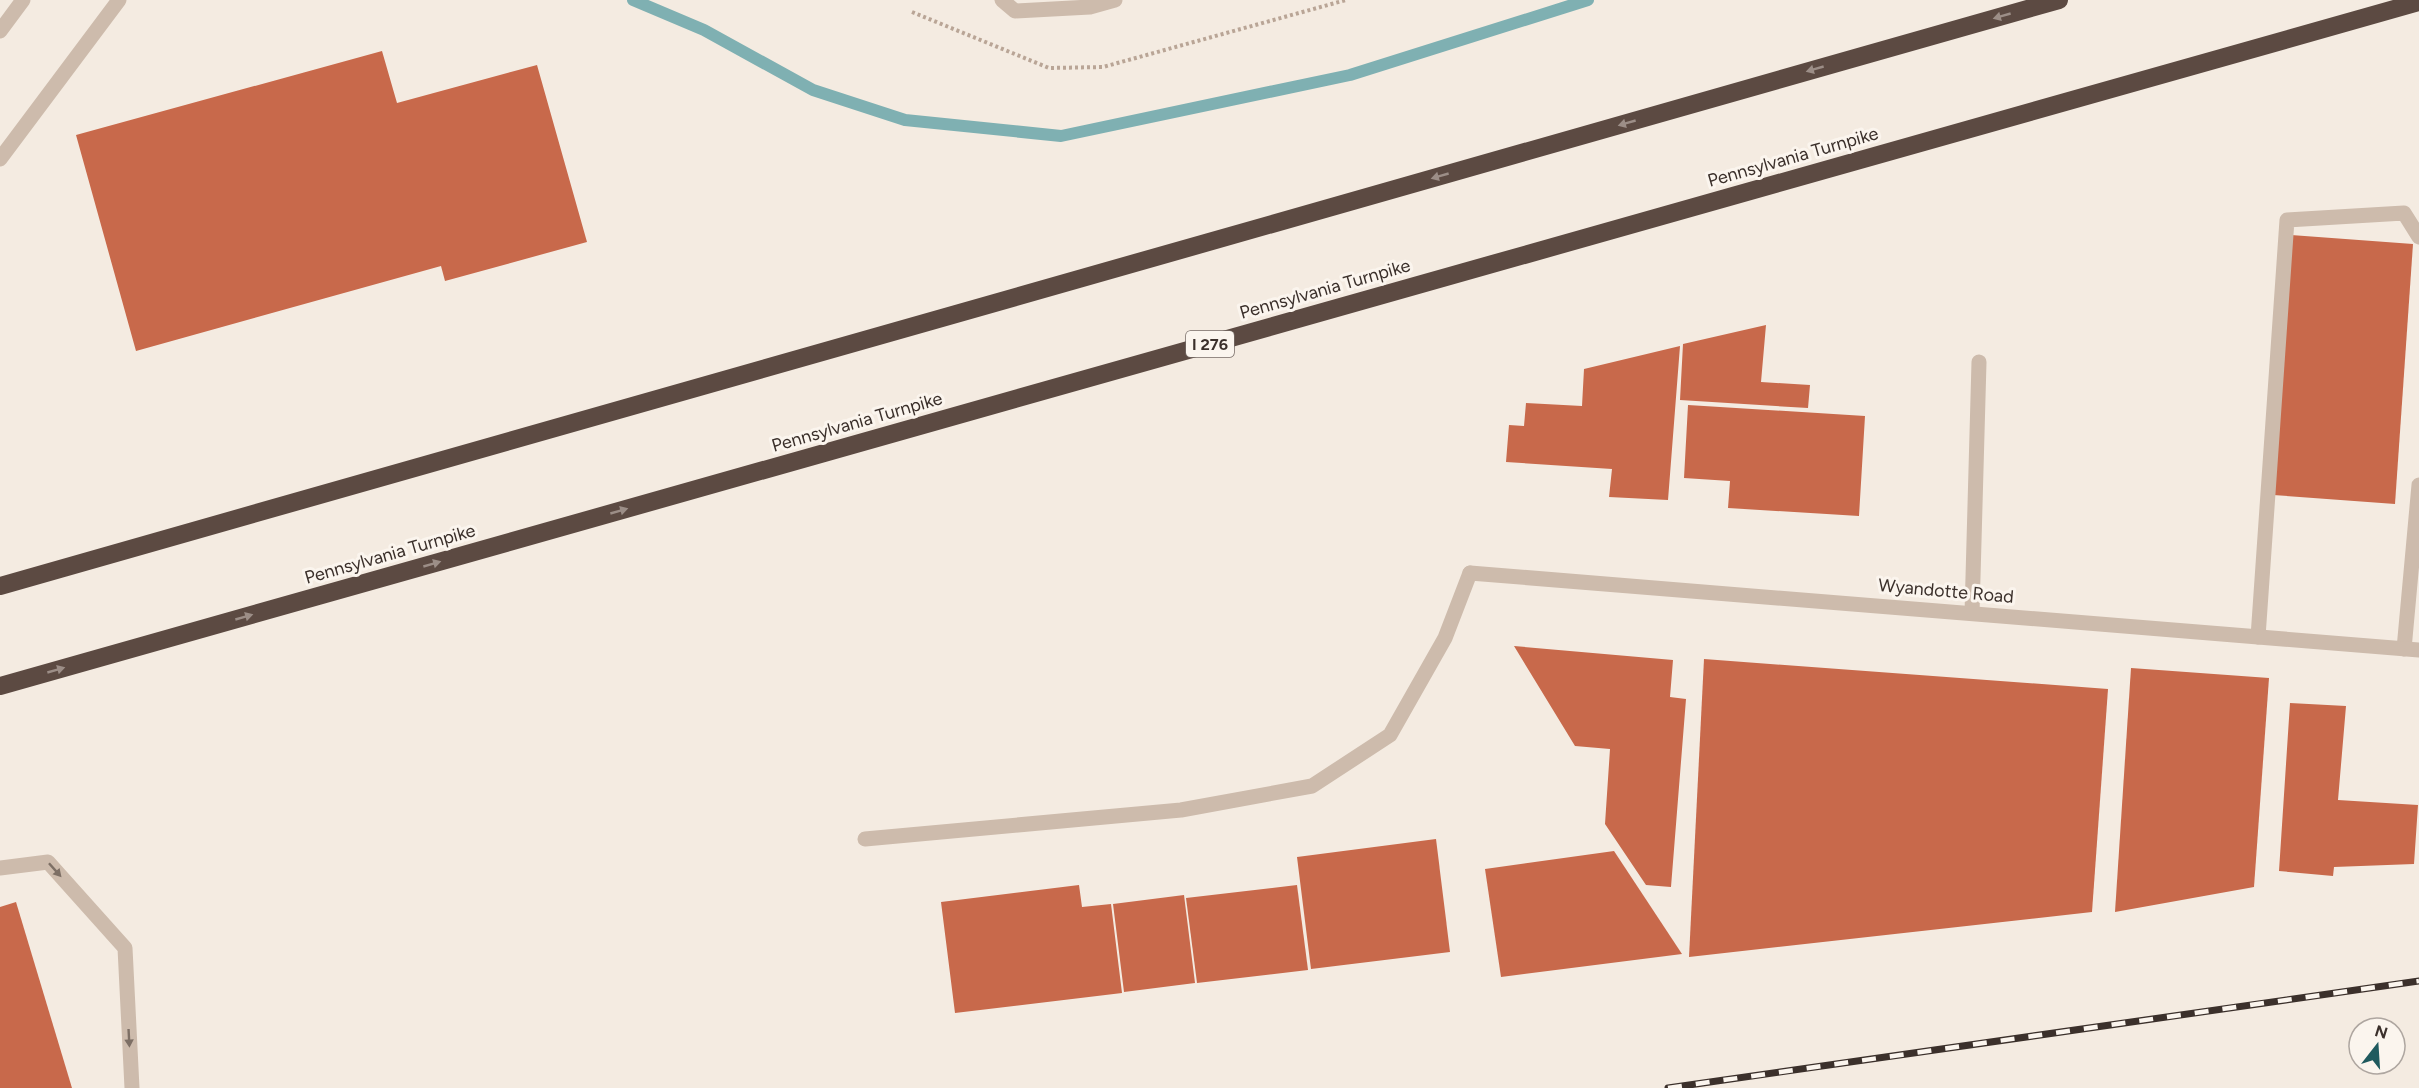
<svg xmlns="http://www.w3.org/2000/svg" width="2419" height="1088" font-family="Figtree,sans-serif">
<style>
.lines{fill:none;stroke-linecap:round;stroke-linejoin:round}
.stream{stroke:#7fb0b2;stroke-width:12}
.building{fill:#c8694b}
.path{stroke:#b9a596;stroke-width:4;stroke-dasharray:3 3;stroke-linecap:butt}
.lane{stroke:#cdbbac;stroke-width:15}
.street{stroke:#cdbbac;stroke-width:15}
.highway{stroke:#5c4a42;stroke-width:18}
.rail-casing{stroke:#3b302b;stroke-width:7}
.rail{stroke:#fbf5ee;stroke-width:4.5;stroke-dasharray:14;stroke-linecap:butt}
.oneway{fill:#9c8e87}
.oneway2{fill:#7d6f65}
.labels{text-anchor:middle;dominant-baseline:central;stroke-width:6;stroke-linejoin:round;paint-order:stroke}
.shield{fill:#fbf5ee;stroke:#756b66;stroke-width:1.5}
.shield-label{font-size:16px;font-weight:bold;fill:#3b302b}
.street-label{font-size:18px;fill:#3b302b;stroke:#fbf5ee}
</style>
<rect width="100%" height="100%" fill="#f4ebe1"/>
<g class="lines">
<path class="stream" d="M633,0L704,30L813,90L905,120L1061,136L1350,75L1588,0"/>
</g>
<g class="building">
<path d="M382,51L397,103L537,65L587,242L445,281L441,266L136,351L76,135Z"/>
<path d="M2291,235L2413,244L2395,504L2273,495Z"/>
<path d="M1766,325L1761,382L1810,385L1808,408L1680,400L1683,344Z"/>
<path d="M1680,346L1668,500L1609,497L1612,469L1506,462L1509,425L1524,426L1526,403L1582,406L1584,369Z"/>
<path d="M1688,405L1865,416L1859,516L1728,508L1730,481L1684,478Z"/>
<path d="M1514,646L1673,660L1670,697L1686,699L1671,887L1646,885L1605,824L1610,749L1575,746Z"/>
<path d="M1704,659L2108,689L2092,912L1689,957Z"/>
<path d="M2131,668L2269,678L2254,887L2115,912Z"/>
<path d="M2290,703L2346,706L2338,800L2418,805L2414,864L2334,867L2333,876L2279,871Z"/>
<path d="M1436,839L1450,952L1311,969L1297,857Z"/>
<path d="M1614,851L1682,954L1501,977L1485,869Z"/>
<path d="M1079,885L1082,907L1111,904L1122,993L955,1013L941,902Z"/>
<path d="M1297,885L1308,970L1197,983L1186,898Z"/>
<path d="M1184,895L1195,983L1124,992L1113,904Z"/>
<path d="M16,902L72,1088H0V907Z"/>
</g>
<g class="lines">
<path class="path" d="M912,12L1049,68L1103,67L1346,0"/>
<g class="lane">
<path d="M1002,0L1015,11L1090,7L1115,0"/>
<path d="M0,159L119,0"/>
<path d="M1972,613L1979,362"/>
<path d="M2258,637L2287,220L2404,213L2419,237"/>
<path d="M2404,649L2419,485"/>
<path d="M865,839L1181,810L1312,786L1390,735L1445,638L1470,573"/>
<path d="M0,868L48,862L125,948L132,1088"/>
</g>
<g class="street">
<path d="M0,31L23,0"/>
<path d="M1470,573L2419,650"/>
</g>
<g class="highway">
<path d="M0,586L2059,0"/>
<path d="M0,686L2419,2"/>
</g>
<g class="rail-casing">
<path id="rail" d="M1668,1088L2419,981"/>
</g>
<use href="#rail" class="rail"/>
</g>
<defs><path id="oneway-solid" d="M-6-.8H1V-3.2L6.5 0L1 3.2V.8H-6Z" transform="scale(1.5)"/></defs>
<g class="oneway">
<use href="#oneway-solid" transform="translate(2002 16) rotate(164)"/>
<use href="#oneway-solid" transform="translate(1815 69) rotate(164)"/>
<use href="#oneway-solid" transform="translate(1627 123) rotate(164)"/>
<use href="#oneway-solid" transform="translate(1440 176) rotate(164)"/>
<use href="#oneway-solid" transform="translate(619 511) rotate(-16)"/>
<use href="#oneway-solid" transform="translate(432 564) rotate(-16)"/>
<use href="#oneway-solid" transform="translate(244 617) rotate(-16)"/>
<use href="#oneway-solid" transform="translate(56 670) rotate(-16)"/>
</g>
<g class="oneway2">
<use href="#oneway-solid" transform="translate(55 870) rotate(48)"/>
<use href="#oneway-solid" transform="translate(129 1038) rotate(87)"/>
</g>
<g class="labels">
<rect class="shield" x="1186" y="331" width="48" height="26" rx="4.5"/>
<g class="shield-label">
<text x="1210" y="344">I 276</text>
</g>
<g class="street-label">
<text transform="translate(1793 157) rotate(-16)">Pennsylvania Turnpike</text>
<text transform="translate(1325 289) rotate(-16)">Pennsylvania Turnpike</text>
<text transform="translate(857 422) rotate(-16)">Pennsylvania Turnpike</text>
<text transform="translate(390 554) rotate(-16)">Pennsylvania Turnpike</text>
<text transform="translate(1946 591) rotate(5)">Wyandotte Road</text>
</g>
</g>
<g transform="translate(2377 1046) rotate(17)"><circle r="28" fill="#fbf5ee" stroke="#aea6a0" stroke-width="1.5"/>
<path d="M0-4.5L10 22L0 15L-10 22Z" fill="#1f5a5e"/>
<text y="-9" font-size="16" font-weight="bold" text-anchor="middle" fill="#3b302b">N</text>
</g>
</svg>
